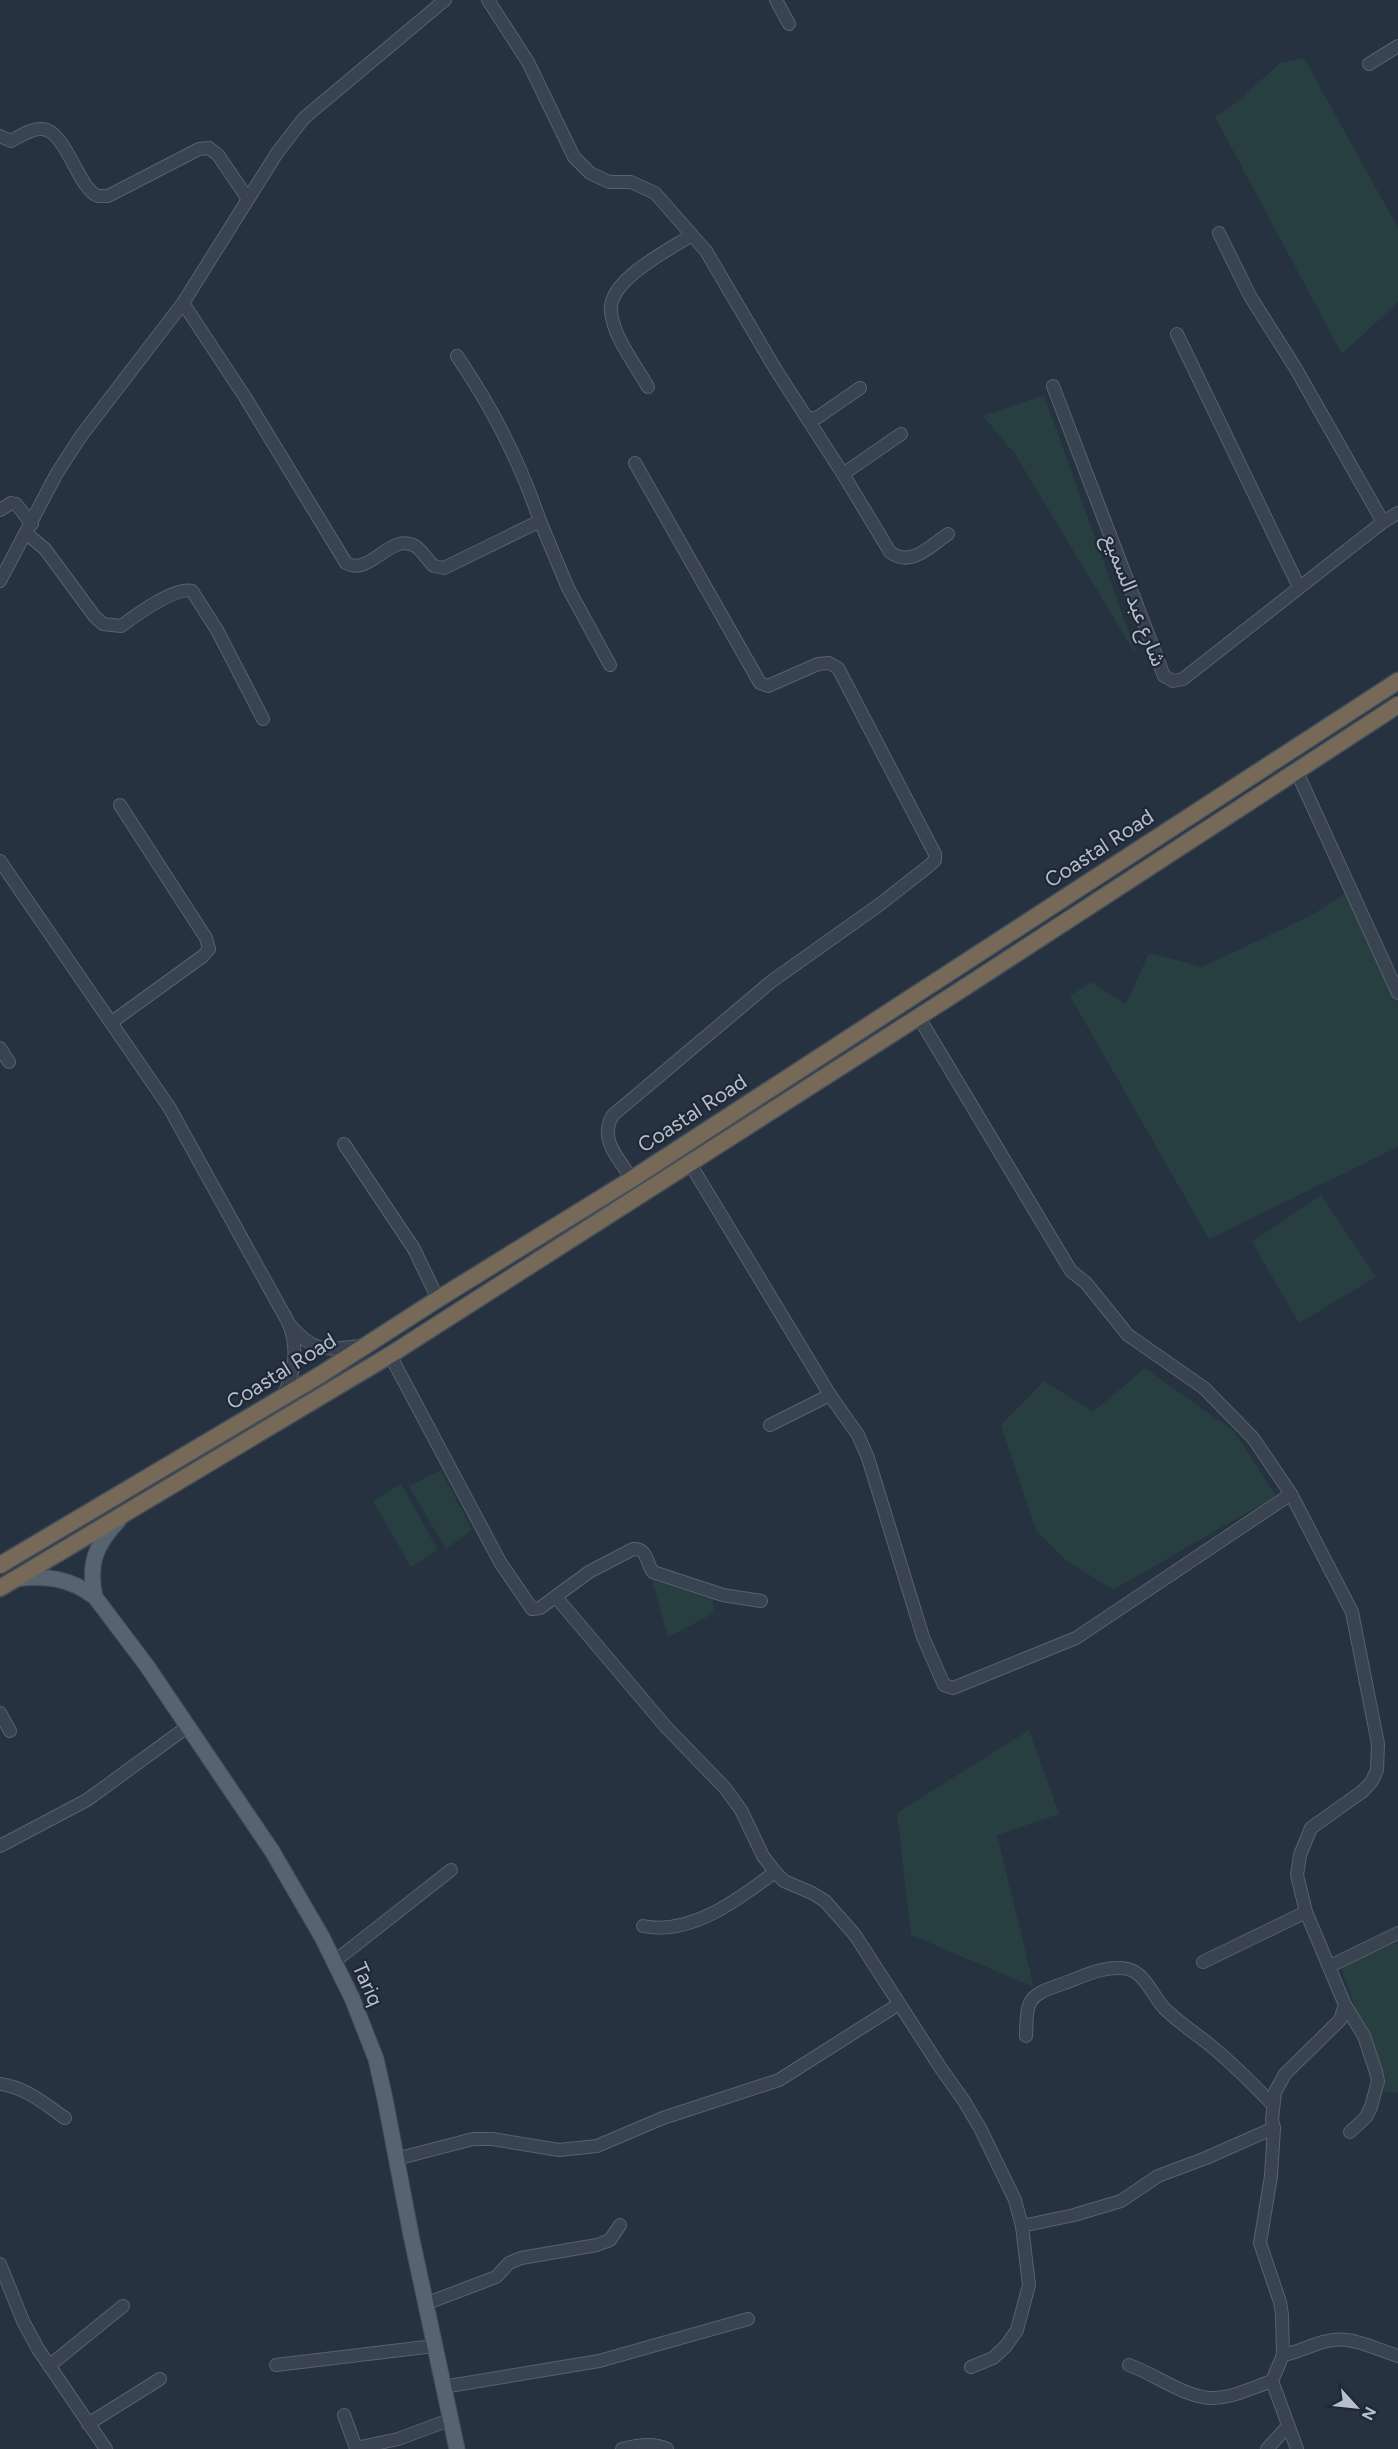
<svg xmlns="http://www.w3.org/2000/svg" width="1398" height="2449" font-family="Figtree,'Noto Sans Arabic',sans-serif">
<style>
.green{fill:#283f41}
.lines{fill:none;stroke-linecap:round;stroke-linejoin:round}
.minor-casing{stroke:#58616e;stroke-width:14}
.major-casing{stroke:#464f5c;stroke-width:17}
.highway-casing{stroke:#454e5b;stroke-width:19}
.minor{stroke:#3a4350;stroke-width:12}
.major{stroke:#586370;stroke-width:15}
.highway{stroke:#766957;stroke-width:16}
.labels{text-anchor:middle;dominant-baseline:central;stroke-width:4.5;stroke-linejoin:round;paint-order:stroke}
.street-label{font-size:21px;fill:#b6bfcb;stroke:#1f2835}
</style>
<rect width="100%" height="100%" fill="#263240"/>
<g class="green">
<path d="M1304,58L1398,228V302L1342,354L1215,117L1233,105L1280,63Z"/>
<path d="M1044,395L1138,658L1015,454L983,416Z"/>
<path d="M1350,890L1398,1002V1147L1209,1239L1070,996L1091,982L1126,1004L1149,953L1202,967L1312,915Z"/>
<path d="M1321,1195L1376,1277L1299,1323L1252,1242Z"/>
<path d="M1145,1368L1234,1431L1276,1496L1113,1590L1066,1560L1036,1530L1001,1425L1044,1381L1093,1412Z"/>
<path d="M441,1470L472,1530L446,1549L409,1486Z"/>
<path d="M401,1484L438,1550L411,1567L373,1501Z"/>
<path d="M652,1579L713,1600L714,1613L668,1637Z"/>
<path d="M1029,1730L1059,1814L997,1835L1034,1987L911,1935L897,1813Z"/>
<path d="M1398,1942V2093L1383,2091L1341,1967Z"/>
</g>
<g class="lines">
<g class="minor-casing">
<g id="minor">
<path d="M488,0L528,62L574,157L590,173L609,182H631L655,193L706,251L776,370L843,474L901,434"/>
<path d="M776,0L789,24"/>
<path d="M1369,64L1398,46"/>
<path d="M0,136L11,141C20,136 32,128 42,129C66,130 78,189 98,196C99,196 107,196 108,196L199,149L209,148L218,155L248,199"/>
<path d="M1219,233L1250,296L1296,369L1383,522"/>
<path d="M183,303L245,397L346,563C370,577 390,532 415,546C421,549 428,561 434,566L444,568L540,521L568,588L610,665"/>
<path d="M1177,334L1299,587"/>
<path d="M457,356C492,407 520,462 540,521"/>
<path d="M1053,386L1164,676L1173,681L1183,679L1383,522L1398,513"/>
<path d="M648,387C635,364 614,338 611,312C607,280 669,250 692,235"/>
<path d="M809,419L818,417L860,388"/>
<path d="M843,474L890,552C911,568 930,546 948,534"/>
<path d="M0,510L11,503L16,504L32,524"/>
<path d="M27,534L45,549L95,617L103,624L121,626C135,616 175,586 192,591L217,630L263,719"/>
<path d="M0,581L57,473L81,436L183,303L277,153L304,118L445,0"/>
<path d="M1296,770L1398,993"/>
<path d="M0,861L169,1107L287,1320C299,1345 296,1373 282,1397"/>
<path d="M918,1016L1071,1271L1086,1283L1128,1335L1204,1388L1253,1438L1291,1494L1352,1612L1378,1744L1377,1770L1372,1781L1363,1791L1311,1828L1300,1855L1297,1875L1306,1912L1345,2005L1364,2036L1376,2072L1378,2081L1371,2107L1366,2117L1350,2132"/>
<path d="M112,1022L203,956L209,949L206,938L120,805"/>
<path d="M0,1048L9,1062"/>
<path d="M344,1144L414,1249L438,1299"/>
<path d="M689,1162L830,1395L858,1435L868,1458L923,1637L944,1685L953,1688L1076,1638L1291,1494"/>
<path d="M632,1179C619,1159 598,1139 613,1115L772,981L879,905L930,865L935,860V854L838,668L829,663L818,664L768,686L760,683L635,463"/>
<path d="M290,1325C316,1355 326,1349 362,1346"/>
<path d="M390,1355L500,1562L532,1609L540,1608L589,1572L633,1549C648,1548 646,1563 653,1572L723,1595L761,1601"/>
<path d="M770,1425L830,1395"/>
<path d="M556,1597L666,1727L725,1788L741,1810L763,1856L775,1872L784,1881L812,1893L825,1901L855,1935L940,2067L964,2101L980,2128L1015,2200L1022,2226L1029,2285L1017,2330L1006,2346L993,2358L971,2367"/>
<path d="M0,1713L10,1731"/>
<path d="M0,1846L87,1800L187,1727"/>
<path d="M643,1926C691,1936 739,1899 775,1872"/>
<path d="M335,1961L451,1870"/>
<path d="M1203,1962L1306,1912"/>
<path d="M1330,1966L1398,1933"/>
<path d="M1026,2036C1027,1999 1027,1996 1062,1984C1082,1977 1106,1964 1128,1969C1145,1973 1153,1996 1164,2008C1178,2022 1195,2033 1210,2045C1233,2064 1253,2084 1273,2105"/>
<path d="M0,2084C25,2087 45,2104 65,2118"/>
<path d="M396,2159L473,2139H492L559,2150L597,2146L663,2118L779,2080L899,2004"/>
<path d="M1022,2226L1074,2215L1121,2201L1158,2176L1206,2158L1274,2128"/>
<path d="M0,2264L23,2321L38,2349L106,2449"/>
<path d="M425,2304L496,2277L509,2263L521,2258L597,2245L610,2240L620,2225"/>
<path d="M1283,2355C1301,2352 1315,2342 1333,2340C1353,2337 1379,2350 1398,2356"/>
<path d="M276,2365L434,2346"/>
<path d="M1129,2365C1154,2374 1177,2392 1203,2397C1225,2402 1251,2388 1272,2381L1283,2355L1282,2315L1280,2302L1260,2243L1271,2176L1274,2128L1272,2120L1275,2092L1285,2074L1340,2020L1345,2005"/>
<path d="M49,2366L123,2306"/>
<path d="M1272,2381L1297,2449"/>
<path d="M443,2387L599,2361L748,2319"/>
<path d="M344,2415L356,2448L398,2439L452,2419"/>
<path d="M88,2424L160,2379"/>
<path d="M622,2449C637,2445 654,2442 667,2449"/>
<path d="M1267,2449L1288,2426"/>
</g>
</g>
<g class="major-casing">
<g id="major">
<path d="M15,1579C46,1575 70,1578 95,1597L147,1666L272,1851L322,1937L352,1998L376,2059L385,2099L411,2235L457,2449"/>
<path d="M95,1597C88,1565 95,1545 118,1521"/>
</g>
</g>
<g class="highway-casing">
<g id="highway">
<path d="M0,1565L320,1375L438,1299L632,1179L1398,681"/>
<path d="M0,1588L390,1355L959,991L1398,705"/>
</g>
</g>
<use href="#minor" class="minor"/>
<use href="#major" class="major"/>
<use href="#highway" class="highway"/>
</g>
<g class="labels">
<g class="street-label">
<text transform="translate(1135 600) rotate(69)">شارع عبد السميع</text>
<text transform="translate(1099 848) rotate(-33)">Coastal Road</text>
<text transform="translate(692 1113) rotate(-33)">Coastal Road</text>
<text transform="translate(281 1371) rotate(-32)">Coastal Road</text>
<text transform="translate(368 1984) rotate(66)">Tariq</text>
</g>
</g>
<g transform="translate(1356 2407) rotate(117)" stroke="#1f2835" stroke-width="4.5" paint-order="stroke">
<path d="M0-4.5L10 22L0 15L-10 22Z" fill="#b6bfcb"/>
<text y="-9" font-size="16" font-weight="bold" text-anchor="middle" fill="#b6bfcb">N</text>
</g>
</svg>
